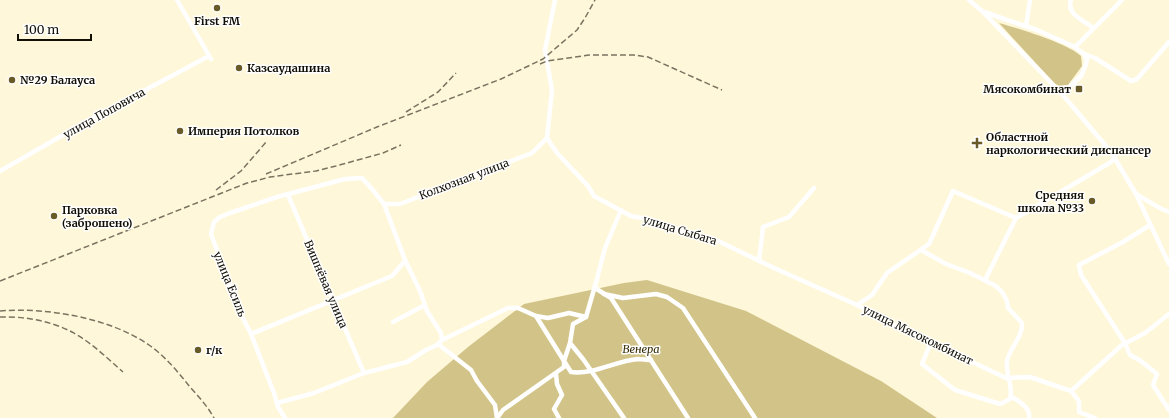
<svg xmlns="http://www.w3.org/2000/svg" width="1169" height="418" font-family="Merriweather,serif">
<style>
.green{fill:#d2c488}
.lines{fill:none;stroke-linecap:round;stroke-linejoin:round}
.minor{stroke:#fff;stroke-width:4.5}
.rail{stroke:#797461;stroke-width:1.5;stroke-dasharray:6 3;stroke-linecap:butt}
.poi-dot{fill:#685b28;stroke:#fff;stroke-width:1.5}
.labels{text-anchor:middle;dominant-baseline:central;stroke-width:3;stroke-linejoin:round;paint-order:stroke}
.poi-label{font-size:11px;font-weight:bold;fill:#110e03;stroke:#fff;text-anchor:start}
.street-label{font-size:11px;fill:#110e03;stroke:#fff}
.park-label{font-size:11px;font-style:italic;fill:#322800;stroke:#fff}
</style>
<rect width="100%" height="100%" fill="#fef7d9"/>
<g class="green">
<path d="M999,23C1017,28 1067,43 1081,56L1082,66L1068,85L1060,86L1055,84Z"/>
<path d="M647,280L746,311L881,381L937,418H393L427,382L468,347L524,304L624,283Z"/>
</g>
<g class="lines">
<g class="minor">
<path d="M177,0L211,59"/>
<path d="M969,0L982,11L1062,94L1111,152L1136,194L1169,264"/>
<path d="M1071,0C1066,15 1084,20 1093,28"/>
<path d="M984,12L1037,30L1075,47L1084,54L1087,60L1085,67L1081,76L1062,94"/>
<path d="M1026,26L1030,0"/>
<path d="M1075,47L1122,0"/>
<path d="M1084,54L1095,58L1131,81L1137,79L1169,42"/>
<path d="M547,138L557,153L588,186L594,196L631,216L653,220L690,234L712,238L774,268L857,305L890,323L1006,378L1030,377L1071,391L1079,401V412L1095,418"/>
<path d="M0,171L91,119L209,56"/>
<path d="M1136,194C1147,200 1157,208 1169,212"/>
<path d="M288,195L364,373"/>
<path d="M384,204H400L532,153L547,138L552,90L545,50L555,0"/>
<path d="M621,210L605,248L597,279L586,317L573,324L570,343L583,359L624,418"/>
<path d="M1150,225L1123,242L1079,265L1081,275L1125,343L1130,355L1141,361L1157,374L1153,385L1169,410"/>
<path d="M921,250L946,264L970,273L996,286L1002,292L1007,301L1008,308L1022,323C1023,336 1010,348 1007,361C1005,374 1014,386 1010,399L1000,404L955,390L922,364L931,342"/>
<path d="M759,261L763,227L789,217L814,188"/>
<path d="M985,280L1016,218L1111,162L1115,157"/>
<path d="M595,288L611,298L688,418"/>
<path d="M604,294L623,298L656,294L667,297L683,308L755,418"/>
<path d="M857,305L872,295L887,273L929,244L953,191L1016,218"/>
<path d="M393,322L425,305"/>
<path d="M251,334L392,276L405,261"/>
<path d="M442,340L508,308H518L536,316L548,318L569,313L586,317"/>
<path d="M570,343L564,361L571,372C594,375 615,361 638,359C642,359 647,360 651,360"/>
<path d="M438,344L471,370L477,381L495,405L497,418"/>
<path d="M556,374L557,384L562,395L554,409L559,418"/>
<path d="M1071,391L1122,345L1145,333L1169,314"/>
<path d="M1011,396C1019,402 1031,407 1029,418"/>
<path d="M277,403L314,393L364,373L407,362L426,350L437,345L442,340L441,333L427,311L420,291L405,260L384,204L372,189L362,178L345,179L277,197L230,213L220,217L214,222L211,234L222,264L239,310L251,334L274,393L278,407L285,418"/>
<path d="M497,418L503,410L564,367V361L536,316"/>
</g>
<g class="rail">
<path d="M540,64L547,61L589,55H634L648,57L722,90"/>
<path d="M406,112L438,92L456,73"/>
<path d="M266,174L377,127L501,79L543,59L577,30L585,18L595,0"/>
<path d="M216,190L241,171L267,141"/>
<path d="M0,281L247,183L270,177L316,171L336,166L383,153L401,145"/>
<path d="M0,311C47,307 110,318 149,345C165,356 178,372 190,387C199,397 208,407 214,418"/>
<path d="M0,317C23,316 51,321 72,332C91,342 107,358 123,372"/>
</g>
</g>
<g class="poi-dot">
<circle cx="217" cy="8" r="4"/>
<circle cx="239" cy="68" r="4"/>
<circle cx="12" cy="80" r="4"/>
<rect x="1075" y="85" width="8" height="8" rx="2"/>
<circle cx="180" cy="131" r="4"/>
<path d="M975 137h4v4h4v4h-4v4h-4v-4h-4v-4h4z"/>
<circle cx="1092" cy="201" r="4"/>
<circle cx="54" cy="216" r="4"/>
<circle cx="198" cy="350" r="4"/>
</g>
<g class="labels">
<g class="poi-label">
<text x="217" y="21" text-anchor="middle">First FM</text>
<text x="247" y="68">Казсаудашина</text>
<text x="20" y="80">№29 Балауса</text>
<text x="1071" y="89" text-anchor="end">Мясокомбинат</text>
<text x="188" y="131">Империя Потолков</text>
<text x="986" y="137">Областной<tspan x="986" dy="13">наркологический диспансер</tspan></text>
<text x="1084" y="195" text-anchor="end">Средняя<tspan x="1084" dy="13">школа №33</tspan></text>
<text x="62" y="210">Парковка<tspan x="62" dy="13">(заброшено)</tspan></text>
<text x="206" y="350">г/к</text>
</g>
<g class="street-label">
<text transform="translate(104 113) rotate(-29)">улица Поповича</text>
<text transform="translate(464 179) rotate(-21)">Колхозная улица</text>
<text transform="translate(680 230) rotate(17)">улица Сыбага</text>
<text transform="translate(230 284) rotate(68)">улица Есиль</text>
<text transform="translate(326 284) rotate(67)">Вишнёвая улица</text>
<text transform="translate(918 335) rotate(26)">улица Мясокомбинат</text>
</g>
<g class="park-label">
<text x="641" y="349">Венера</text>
</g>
</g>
<path d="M18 34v6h73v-6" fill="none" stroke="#110e03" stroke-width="2"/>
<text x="24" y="34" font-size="12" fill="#110e03" stroke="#ffffff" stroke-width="3" paint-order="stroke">100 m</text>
</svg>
